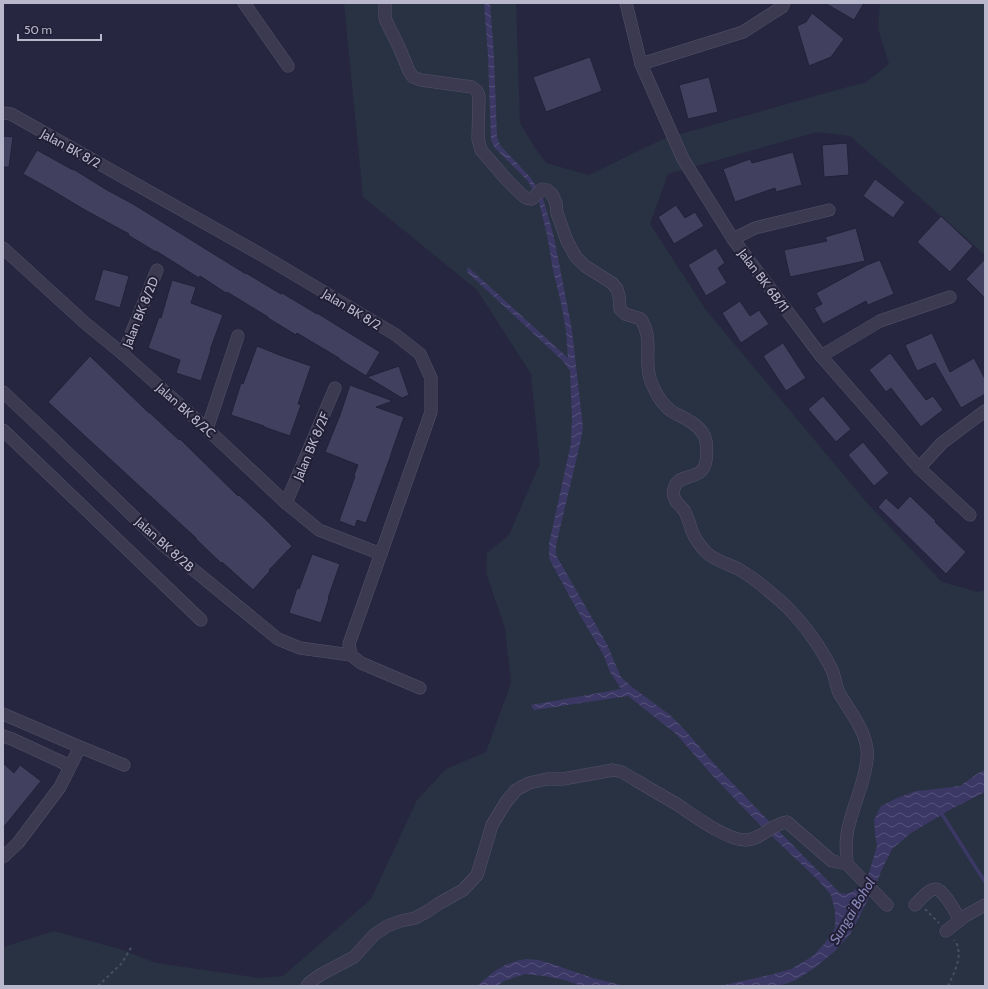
<svg xmlns="http://www.w3.org/2000/svg" width="988" height="989" font-family="Cabin,sans-serif">
<style>
.grass{fill:#283242}
.water{fill:url(#water-waves)}
.lines{fill:none;stroke-linecap:round;stroke-linejoin:round}
.stream{stroke:#3c3866;stroke-width:3.5}
.building{fill:#42405f;stroke:#232138}
.minor-casing{stroke:#545268;stroke-width:13}
.path{stroke:#464f5f;stroke-width:2;stroke-dasharray:3 3;stroke-linecap:butt}
.minor{stroke:#3c3a51;stroke-width:12}
.labels{text-anchor:middle;dominant-baseline:central;stroke-width:4;stroke-linejoin:round;paint-order:stroke}
.street-label{font-size:13px;fill:#b9b7cb;stroke:#211f36}
.water-label{font-size:14px;font-style:italic;fill:#8985b7;stroke:#211f36}
</style>
<defs>
<pattern id="water-waves" width="16" height="10" patternUnits="userSpaceOnUse"><rect width="16" height="10" fill="#3c3866"/><path d="M0 5q4-4 8 0t8 0" fill="none" stroke="#56537b"/></pattern>
</defs>
<rect width="100%" height="100%" fill="#272641"/>
<path class="grass" d="M344,3H516L520,123L535,148L546,163L589,175L663,139L851,86L865,83L889,64L878,29L880,3H985V255L850,136L817,132L668,174L650,224L706,310L868,504L942,582L978,592L985,590V986H3V947L54,931L123,950L156,963L259,978L283,976L371,899L417,800L446,769L486,752L511,683L505,628L486,573L487,553L509,535L540,463L531,374L477,290L363,197Z"/>
<g class="water">
<path d="M484,3H490L494,56L497,137L500,145L530,177L542,195L553,233L560,268L572,330L583,428L580,444L556,545V555L608,646L614,661L621,677L632,687L670,715L684,729L718,768L762,814L840,893L846,894L852,892L859,887L869,873L877,846L875,834L874,820L881,806L897,798L916,791L928,790L960,786L977,774L985,770V792L953,808L911,833L892,849L882,869L877,882L851,933L834,952L813,969L796,980L778,986H719L770,975L791,969L813,956L824,944L835,928V911L831,895L818,880L755,820L713,776L676,734L628,696L534,710L531,705L621,689L610,672L604,656L577,610L553,566L549,558V544L571,443L572,418L570,371L563,361L467,272L468,267L568,358L566,330L561,303L553,270L547,235L538,198L527,180L494,147L491,140L488,56Z"/>
<path d="M526,959L539,960L555,965L593,978L621,985L633,986H582L564,980L544,976L525,974L504,981L497,986H477C495,971 502,963 526,959Z"/>
</g>
<g class="lines">
<path class="stream" d="M940,811L985,882"/>
</g>
<g class="building">
<path d="M825,3H864L854,20Z"/>
<path d="M812,13L844,39L831,57L809,66L797,26L806,22Z"/>
<path d="M590,57L602,91L546,112L533,77Z"/>
<path d="M709,77L718,112L688,119L679,85Z"/>
<path d="M3,136L13,137L9,167H3Z"/>
<path d="M847,143L849,175L824,177L822,145Z"/>
<path d="M37,150L73,170V169L107,190L133,204L246,274V273L281,294L282,293L317,314V313L380,352L366,376L339,359V358L297,333L296,335L268,318V317L227,292L226,293L200,276L199,278L156,251V252L128,235L129,234L85,210L50,189L23,174Z"/>
<path d="M793,152L802,185L776,192L775,188L735,202L723,169L750,159L752,163Z"/>
<path d="M875,179L905,202L893,218L863,196Z"/>
<path d="M676,205L685,218L695,212L704,226L674,244L658,217Z"/>
<path d="M941,216L973,246L950,272L917,242Z"/>
<path d="M856,228L865,261L790,277L784,250L827,241L825,237Z"/>
<path d="M716,248L725,263L718,268L727,283L706,296L688,265Z"/>
<path d="M985,259V298L966,279Z"/>
<path d="M880,260L894,294L868,305L866,301L823,324L814,308L822,304L816,293L867,265Z"/>
<path d="M103,269L129,276L120,308L94,300Z"/>
<path d="M172,280L196,287L191,303L223,315L210,350H211L201,381L176,373L180,360L148,348L159,317L161,318Z"/>
<path d="M740,301L750,316L759,310L769,324L741,343L722,313Z"/>
<path d="M932,333L950,372L974,358L985,379V394L961,408L935,363L917,371L905,345Z"/>
<path d="M783,343L806,378L786,391L763,356Z"/>
<path d="M257,346L282,356L311,366L298,404L301,405L290,436L264,427V426L231,415L241,383L243,384Z"/>
<path d="M890,353L926,400L933,396L943,410L921,427L891,388L886,392L869,370Z"/>
<path d="M90,356L149,413H150L179,440L180,439L238,496L239,495L263,517L292,546L269,570L270,571L253,590L222,562L221,563L196,539V538L48,402Z"/>
<path d="M399,366L409,395L402,398L367,377Z"/>
<path d="M350,385L393,401L376,407L404,417L391,454V455L366,523L357,520L355,527L339,521L355,476L354,475L358,465L325,452L340,415Z"/>
<path d="M823,396L851,429L836,442L808,409Z"/>
<path d="M863,442L889,473L874,486L848,455Z"/>
<path d="M910,496L936,521L935,522L966,552L946,574L878,507L886,498L898,509Z"/>
<path d="M312,554L340,564L328,598H329L321,623L289,613L297,588L299,589Z"/>
<path d="M3,763L14,773L20,765L41,781L3,828Z"/>
</g>
<g class="lines">
<g class="minor-casing">
<g id="minor">
<path d="M244,3L288,66"/>
<path d="M385,3V18L389,27L399,47L409,71L413,77L421,80L472,87L477,91L479,96L478,139L481,150L506,179L521,194L526,198L532,199L542,189L547,190L552,194L556,203L557,213L567,241L576,257L585,266L612,283L617,289L619,296L620,309L625,314L641,319C653,340 645,353 649,374C650,382 654,389 658,396C661,401 666,407 671,411C683,418 703,425 706,441C707,449 708,463 702,470C695,479 679,475 675,486C673,491 672,495 675,499C677,504 680,505 683,509C688,515 689,524 692,531C695,539 701,547 707,553C716,561 729,564 740,570C757,580 773,594 787,607C804,624 822,649 832,670C835,677 836,686 839,693C841,697 844,700 846,704C855,718 865,733 867,749C868,755 867,761 866,766C863,785 855,802 850,821C845,837 846,847 847,864"/>
<path d="M626,3L641,64L683,159L733,239L821,356L919,468L970,515"/>
<path d="M641,64L743,32L782,7L784,3"/>
<path d="M3,113L11,114L260,254L396,335L420,354L431,378V412L349,644L351,655"/>
<path d="M733,239L755,228L829,210"/>
<path d="M3,248L85,323L123,354L207,429L286,503L319,530L381,554"/>
<path d="M123,354L157,270"/>
<path d="M821,356L880,321L950,297"/>
<path d="M3,392L50,436L162,544L278,639L300,648L351,655"/>
<path d="M207,429L238,336"/>
<path d="M3,430L201,620"/>
<path d="M919,468L942,443L985,411"/>
<path d="M286,503L335,388"/>
<path d="M351,655L361,663L420,688"/>
<path d="M3,714L80,747L124,765"/>
<path d="M3,736L12,739L70,766"/>
<path d="M3,857L18,843L60,787L80,747"/>
<path d="M915,905C919,901 929,889 935,889C943,888 956,913 960,920"/>
<path d="M946,931L965,916L985,905"/>
<path d="M307,986L309,983L320,975L354,957L374,935L387,926L401,921L415,918L428,911L438,904L463,890L477,875L481,862L492,825L506,802L516,790L529,783L547,779H563L613,770L622,772C639,782 657,793 675,803C692,814 726,840 745,840C761,840 773,823 787,822L832,861L847,864L887,905"/>
</g>
</g>
<g class="path">
<path d="M925,909L939,923"/>
<path d="M98,986L122,963L132,946"/>
<path d="M948,986C953,975 961,961 958,948C958,946 956,942 954,940"/>
</g>
<use href="#minor" class="minor"/>
</g>
<g class="labels">
<g class="street-label">
<text transform="translate(71 148) rotate(29)">Jalan BK 8/2</text>
<text transform="translate(764 280) rotate(53)">Jalan BK 6B/11</text>
<text transform="translate(352 309) rotate(31)">Jalan BK 8/2</text>
<text transform="translate(140 312) rotate(-68)">Jalan BK 8/2D</text>
<text transform="translate(186 410) rotate(42)">Jalan BK 8/2C</text>
<text transform="translate(311 446) rotate(-67)">Jalan BK 8/2F</text>
<text transform="translate(165 544) rotate(42)">Jalan BK 8/2B</text>
</g>
<g class="water-label">
<text transform="translate(852 911) rotate(-59)">Sungai Bohol</text>
</g>
</g>
<rect width="988" height="989" fill="none" stroke="#b9b7cb" stroke-width="8"/>
<path d="M18 34v6h83v-6" fill="none" stroke="#b9b7cb" stroke-width="2"/>
<text x="24" y="34" font-size="12" fill="#b9b7cb" stroke="#211f36" stroke-width="3" paint-order="stroke">50 m</text>
</svg>
